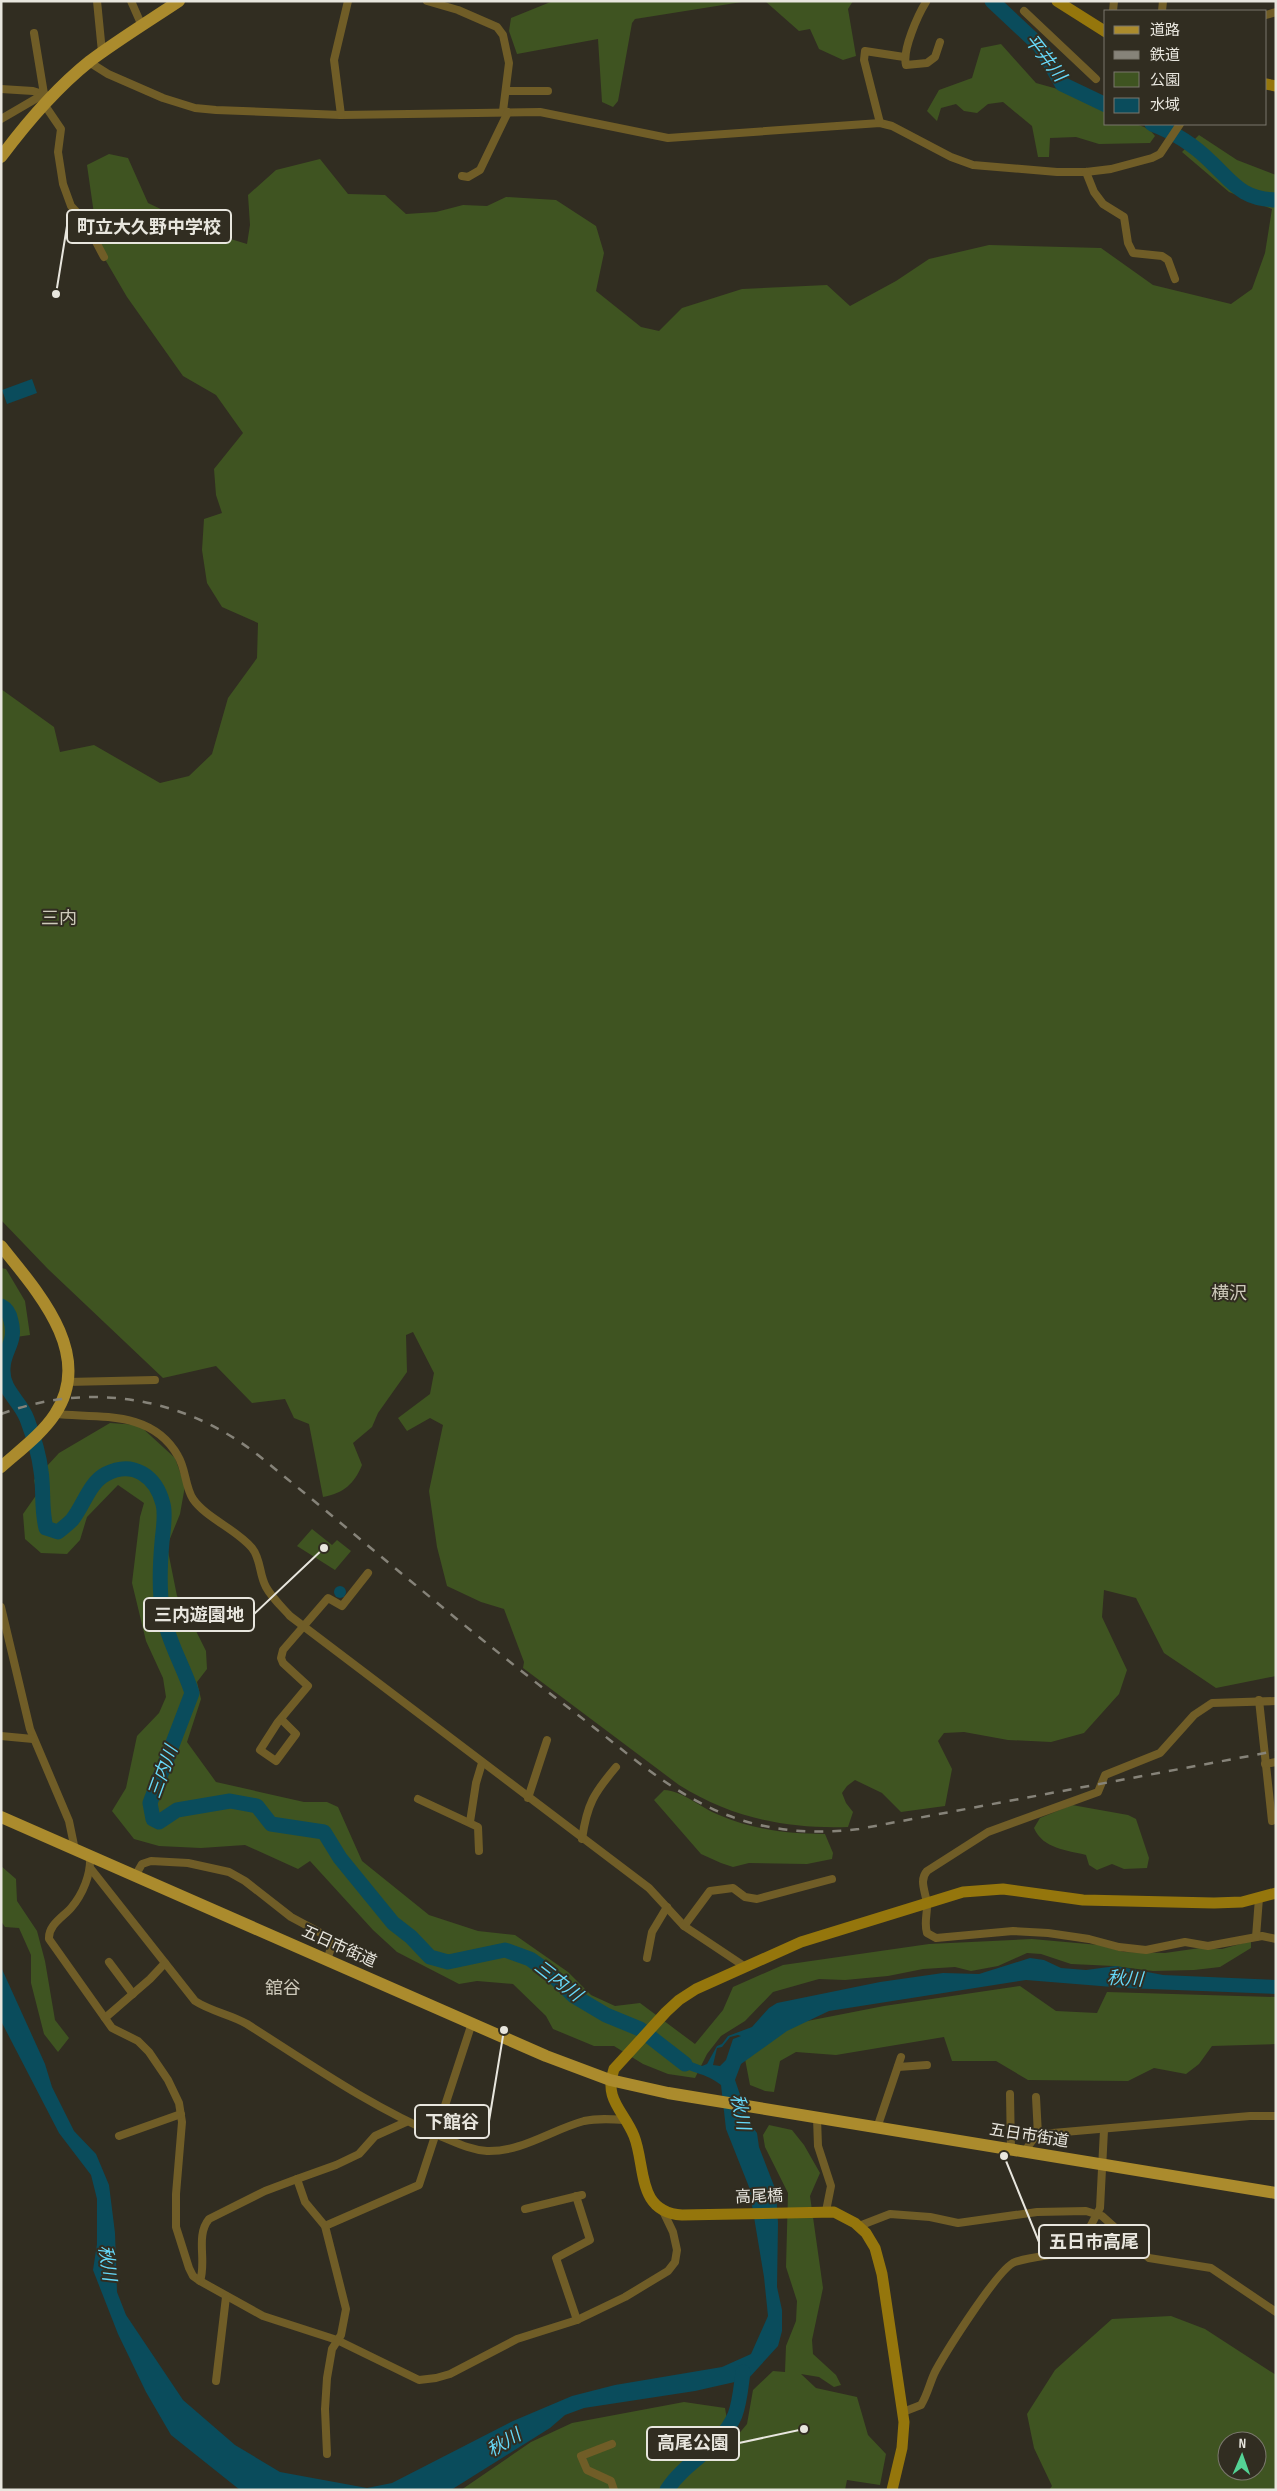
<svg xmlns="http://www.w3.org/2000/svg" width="1277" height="2491" font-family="'Sofia Sans Condensed','Noto Sans JP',sans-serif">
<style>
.green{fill:#3f5421;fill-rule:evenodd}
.water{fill:#0a4c5c;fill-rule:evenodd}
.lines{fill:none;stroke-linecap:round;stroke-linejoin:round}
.river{stroke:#0a4c5c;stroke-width:15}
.street{stroke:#705d27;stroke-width:8}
.secondary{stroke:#95760c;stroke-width:11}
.primary{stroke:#ab8b2d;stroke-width:12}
.rail{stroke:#868379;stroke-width:2.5;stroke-dasharray:9 9;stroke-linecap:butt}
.labels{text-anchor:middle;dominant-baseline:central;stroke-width:4;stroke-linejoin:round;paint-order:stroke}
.street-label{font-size:16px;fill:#e8e6de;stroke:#312d21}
.water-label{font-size:18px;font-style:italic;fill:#67d9f9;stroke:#312d21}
.neighbourhood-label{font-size:18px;fill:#cdc9ba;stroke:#312d21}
.leader{fill:none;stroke:#e8e6de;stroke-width:2}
.callout-dot{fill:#e8e6de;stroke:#312d21;stroke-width:2}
.callout{fill:#312d21;stroke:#e8e6de;stroke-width:2}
.callout-label{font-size:18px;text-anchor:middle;font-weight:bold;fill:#e8e6de}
</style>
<rect width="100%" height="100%" fill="#312d21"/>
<g class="green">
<path d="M553,1H748L635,19L632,23L618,101L613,107L602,102L598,39L517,54L509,31L511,18Z"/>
<path d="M765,1H853L848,9L856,56L843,60L819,49L810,29L799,31Z"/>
<path d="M1001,44L1036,83L1072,93L1106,109V124C1123,124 1143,120 1155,136L1150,143L1099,144L1076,137L1050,138L1049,157H1038L1032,126L1003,102L988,104L977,113L964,111L956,104L941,108L937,121L927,111L939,90L972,78L981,48Z"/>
<path d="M1199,135L1237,160L1276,175V1676L1216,1688L1164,1653L1136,1598L1104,1590L1102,1617L1127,1670L1119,1694L1084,1733L1051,1742L1008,1740L964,1732L944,1733L938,1741L952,1769L945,1806L901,1812L882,1793L855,1780L847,1786L842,1793L846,1803L853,1812L848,1827C786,1829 732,1818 679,1785L523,1668L524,1662L504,1609L481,1602L447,1586L437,1547L429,1491L443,1425L430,1418L407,1431L398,1418L430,1394L434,1373L413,1332L406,1335L407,1372L378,1413L372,1427L353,1443L362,1465C354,1484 344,1493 323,1497L309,1424L294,1418L285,1399L252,1403L216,1366L163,1378L48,1269L1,1220V689L54,727L60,752L94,745L160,783L189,776L212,754L228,698L257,658L258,623L222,607L207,583L202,550L204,519L222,513L216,495L214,469L243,433L216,395L183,376L127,297L99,249L87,165L109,154L128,158L148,203L211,233L247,244L250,225L248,195L276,170L320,159L348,194L385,195L406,214L436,212L463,205L487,206L506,197L556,200L596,226L604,253L596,291L641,327L659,331L682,308L742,289L827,285L850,306L896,281L929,259L989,245L1101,248L1153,285L1231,304L1252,289L1265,253L1272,209L1229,192L1182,152Z"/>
<path d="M1,1268L6,1269L25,1301L30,1335L9,1338L1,1353Z"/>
<path d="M110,1423L139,1425L175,1458L185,1486L180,1514L167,1546L177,1596L190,1613L195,1629L206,1651L207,1669L197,1682L201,1699L187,1742L216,1782L304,1802H327L338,1807L362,1861L429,1915L478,1931L515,1935L568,1972L591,1995L615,2006L640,2003L695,2044L723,2010L733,1987L783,1965L929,1944L1032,1939L1099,1945L1124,1952L1165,1953L1200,1948L1222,1949L1251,1941V1948L1220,1967L1194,1970L1153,1971L1114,1966L1071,1964L1041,1954L1027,1953L998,1966L971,1971L955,1967L923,1969L888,1976L845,1980L819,1979L773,1992L745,2021L721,2036L707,2054L695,2078L668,2074L643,2064L614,2046H594L553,2029L546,2016L513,1984L477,1981L459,1984L397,1952L373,1930L310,1861L298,1869L245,1845L201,1848L159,1846L134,1839L112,1811L126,1788L137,1736L159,1713L166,1697L163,1678L146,1641L132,1583L140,1517L144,1503L118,1485L87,1517L80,1540L67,1554L41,1553L25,1539L23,1514L37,1494L34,1480L59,1453Z"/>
<path d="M312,1529L332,1545L337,1540L351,1551L335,1570L297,1546Z"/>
<path d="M664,1790C683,1791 701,1808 719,1815C754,1830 789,1834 825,1834L833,1853L832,1859L807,1864L749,1863L733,1867L721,1863L701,1854L654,1800Z"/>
<path d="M1072,1805L1128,1815L1136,1819L1149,1858L1147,1868L1124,1869L1112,1864L1097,1870L1089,1865L1086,1855C1067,1850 1043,1849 1034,1828L1040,1818Z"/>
<path d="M1,1866L16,1879L17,1901L37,1931L45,1961L55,2020L69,2038L58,2052L44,2034L31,1983V1955L19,1928L5,1927L1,1921Z"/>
<path d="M1020,1986L1056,2011L1097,2013L1107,1992L1276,1997V2044L1212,2046L1199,2064L1186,2074L1154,2068L1128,2081L1028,2080L996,2061H952L944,2037L836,2055L796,2052L780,2061L774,2092L765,2091L750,2085L745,2059L792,2024L884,2006Z"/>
<path d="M769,2125L792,2130L804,2145L820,2173L810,2196L823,2288L812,2340L813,2354L836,2375L841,2385L834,2387L819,2377L801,2374L816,2388L857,2397L868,2435L886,2454L880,2485L847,2480L845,2490H461L531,2442L572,2423L684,2402L725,2408L731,2443L747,2424L753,2390L773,2371L785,2372L786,2346L796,2321L797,2301L786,2267L788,2193L765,2147L763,2135Z"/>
<path d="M1171,2316L1205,2329L1276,2375V2490H1049L1052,2486L1034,2448L1027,2414L1055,2370L1112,2319ZM1227,2441H1257V2471H1227Z"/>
</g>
<g class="water">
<path d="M32,379L37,393L7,404L2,390Z"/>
<circle cx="340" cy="1592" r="6"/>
<path d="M1030,1958L1044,1960L1061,1968L1086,1970L1116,1966L1163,1975L1276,1980V1994L1125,1988L1026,1980L829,2011L787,2031L741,2064L735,2080L750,2124L757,2133L759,2147L776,2191L778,2223L777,2287L782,2310V2331L778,2346L748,2379L695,2391L584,2408L565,2415L550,2428L451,2490H240L171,2435L146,2392L118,2334L93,2270L97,2244V2199L91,2175L59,2133L1,2021V1967L45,2064L52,2087L74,2131L96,2154L109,2185L115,2233L117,2292L126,2315L183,2400L235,2445L280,2472L367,2488L392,2483L513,2421L572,2396L615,2385L722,2367L751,2354L768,2316L764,2277L749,2187L726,2129L721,2085C701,2069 685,2076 668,2053L702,2066L707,2064L717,2046L722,2044L728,2036L752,2027L769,2008L777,2003L880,1982L943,1973L979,1974ZM738,2035L741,2036L733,2039L726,2060L720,2066L713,2065L717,2048L722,2047L730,2037Z"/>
</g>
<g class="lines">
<g class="river">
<path d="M992,1L1040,46L1062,84L1106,105"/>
<path d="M1152,124C1173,132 1195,146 1211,162C1234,184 1242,199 1276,200"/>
<path d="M1,1306C7,1309 10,1315 11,1321C17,1343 3,1350 3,1369C2,1391 20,1400 27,1419C33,1435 39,1454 41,1471C44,1490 41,1509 46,1528L58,1532C63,1528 68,1524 72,1520C84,1505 89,1483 106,1474C133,1460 156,1476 163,1504C166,1515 163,1530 162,1542C160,1564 159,1592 163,1614C168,1642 184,1667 192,1693L150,1803L153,1819L159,1822L177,1810L230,1801L257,1806L271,1824L324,1832L340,1858L393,1923L411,1937L430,1957L448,1962L505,1950L530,1959L550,1973L574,1996L606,2015L640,2029L685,2064"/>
<path d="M667,2490C685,2461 721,2448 735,2415C740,2402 741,2386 743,2372"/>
</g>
<g class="street">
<path d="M97,1L102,52"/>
<path d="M131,1L142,26"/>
<path d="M427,1L458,10L497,27L503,35L509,63L503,111"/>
<path d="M926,2C918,15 902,50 906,65L927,63L935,57L940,42"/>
<path d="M1024,11L1096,79"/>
<path d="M1113,11L1114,1"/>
<path d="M1162,11L1163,1"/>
<path d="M1266,15L1276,12"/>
<path d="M89,62L108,74L163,98L195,108L216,110L341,115L540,112L668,138L880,123L892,126L951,157L973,165L1057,172H1086L1111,169L1152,158L1160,154L1180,124"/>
<path d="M1,89L33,91L46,95"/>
<path d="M506,91H548"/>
<path d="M44,104L61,129L58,152L63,184L71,206L85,221L104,257"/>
<path d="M341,115L334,60L348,1"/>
<path d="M1,119L44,94L34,33"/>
<path d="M880,123L864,60L865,51L904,57"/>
<path d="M1086,172L1094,192L1103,204L1124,217L1128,243L1133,253L1162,256L1168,260L1175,279"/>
<path d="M462,176L468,177L480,170L508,112"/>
<path d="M67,1382L155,1380"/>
<path d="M55,1414C100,1418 152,1410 178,1456C186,1469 185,1487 193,1499C206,1518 236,1529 252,1548C261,1559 259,1574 266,1587C272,1598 282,1607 290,1616L649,1888L684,1926L744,1966"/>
<path d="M1,1607L30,1729L69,1821L75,1850"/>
<path d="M1259,1700L1272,1821"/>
<path d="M1276,1701L1212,1703L1194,1715L1160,1753L1105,1775L1098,1792L988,1832L927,1871C918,1881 927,1894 927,1906C927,1916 924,1923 927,1933L936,1938L1013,1931L1048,1933L1089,1939L1119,1947L1146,1950L1185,1942L1208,1946L1262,1936L1276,1939"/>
<path d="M281,1719L296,1734L276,1761L260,1750L278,1722L308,1686L283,1663L281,1658L283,1650L328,1598L342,1606L368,1573"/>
<path d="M1,1736L33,1739"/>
<path d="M1265,1764L1276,1762"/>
<path d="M528,1798L547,1740"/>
<path d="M418,1799L478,1827L479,1851"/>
<path d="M470,1822L476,1783L482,1763"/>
<path d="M582,1839C587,1804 594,1793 616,1767"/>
<path d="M90,1857C91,1874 83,1894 71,1908C63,1917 48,1925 49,1939L112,2028L138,2041L149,2052L168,2080L179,2103L182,2122L176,2194V2227L189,2268L193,2276L200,2281L263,2316L337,2340L419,2380L436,2378L450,2374L517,2339L577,2320L625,2297L668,2271L675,2262L677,2250L673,2232L662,2209"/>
<path d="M91,1869L195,2001C212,2012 230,2014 247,2024C310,2064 371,2107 440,2136C455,2142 470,2150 487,2151C522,2152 551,2130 584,2121C598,2118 611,2119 626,2120"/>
<path d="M135,1876L142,1864L151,1861L188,1863L229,1872L245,1881L291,1917L330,1938L332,1945L327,1960"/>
<path d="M684,1926L710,1891L733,1888L745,1897L757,1899L832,1879"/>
<path d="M1256,1937L1259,1898"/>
<path d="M647,1958L652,1932L667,1907"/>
<path d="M109,1962L133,1994"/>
<path d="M105,2018L150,1979L165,1963"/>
<path d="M898,2067L927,2065"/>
<path d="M1010,2094L1011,2150"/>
<path d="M1036,2097L1038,2135"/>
<path d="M817,2118L818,2146L831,2186L826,2211"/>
<path d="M877,2128L901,2057"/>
<path d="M119,2136L181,2114"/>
<path d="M1024,2152L1035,2137L1041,2134L1250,2116H1276"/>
<path d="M297,2179L336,2165L359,2154L375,2136L406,2122"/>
<path d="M576,2196L590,2240L556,2258L577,2320"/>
<path d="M525,2209L582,2195"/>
<path d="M325,2226L419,2185L472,2023"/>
<path d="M859,2226L890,2214L930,2217L958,2223L1037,2212L1086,2211L1102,2216L1149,2258L1211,2268L1276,2312"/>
<path d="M200,2281C207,2261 195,2236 209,2219L265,2191L297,2179L305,2202L325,2226L346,2309L341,2335L332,2349L327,2378L325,2409L327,2454"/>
<path d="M216,2381L226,2297"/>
<path d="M903,2412L921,2405C928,2394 930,2381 936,2370C946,2352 999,2267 1015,2262C1033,2256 1058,2255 1078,2250L1100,2208L1104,2130"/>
<path d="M612,2444L581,2456L587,2470L611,2481L614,2490"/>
</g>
<g class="secondary">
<path d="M1057,1L1106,32"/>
<path d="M1266,84L1276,86"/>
<path d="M892,2490L902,2448L904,2422L882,2274L875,2248L866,2233L855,2223L834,2212L682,2215C636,2212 646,2166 634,2136C624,2111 603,2099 614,2069L666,2012L679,2000L696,1989L801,1942L963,1892L1003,1889L1083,1900L1214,1903L1242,1902L1276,1893"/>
</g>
<g class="primary">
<path d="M1,157C27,122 55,89 90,61C118,40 149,21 179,1"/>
<path d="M1,1246C37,1291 95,1354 55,1414C42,1434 19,1451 1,1467"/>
<path d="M1,1817L546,2056L610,2080L668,2093L1276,2193"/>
</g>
<path class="rail" d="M1,1414C90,1381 184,1397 258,1455C365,1542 469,1632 578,1715C624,1750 668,1791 722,1813C765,1831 813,1835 859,1829L1276,1751"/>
</g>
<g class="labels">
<g class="street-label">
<text transform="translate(339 1947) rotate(24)">五日市街道</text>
<text transform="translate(1029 2136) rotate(9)">五日市街道</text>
<text transform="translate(759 2197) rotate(-2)">高尾橋</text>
</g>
<g class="water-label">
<text transform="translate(1045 58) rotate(52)">平井川</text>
<text transform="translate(163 1772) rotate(-70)">三内川</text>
<text transform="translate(1125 1979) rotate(3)">秋川</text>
<text transform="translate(558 1981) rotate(38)">三内川</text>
<text transform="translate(740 2112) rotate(78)">秋川</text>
<text transform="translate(107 2263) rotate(82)">秋川</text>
<text transform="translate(504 2443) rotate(-31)">秋川</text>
</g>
<g class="neighbourhood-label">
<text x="59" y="918">三内</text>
<text x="1229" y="1293">横沢</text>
<text x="283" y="1988">舘谷</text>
</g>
</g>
<path class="leader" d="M56 294L67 226M324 1548L254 1614M504 2030L489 2121M1004 2156L1039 2242M804 2429L739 2443"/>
<g class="callout-dot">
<circle cx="56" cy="294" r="5"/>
<circle cx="324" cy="1548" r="5"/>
<circle cx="504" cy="2030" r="5"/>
<circle cx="1004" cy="2156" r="5"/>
<circle cx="804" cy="2429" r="5"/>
</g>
<g class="callout">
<rect x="67" y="210" width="164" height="33" rx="5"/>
<rect x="144" y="1598" width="110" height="33" rx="5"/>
<rect x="415" y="2105" width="74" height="33" rx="5"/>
<rect x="1039" y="2225" width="110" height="33" rx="5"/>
<rect x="647" y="2427" width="92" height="33" rx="5"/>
</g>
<g class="callout-label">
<text x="149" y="233">町立大久野中学校</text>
<text x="199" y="1621">三内遊園地</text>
<text x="452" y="2128">下館谷</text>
<text x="1094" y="2248">五日市高尾</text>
<text x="693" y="2449">高尾公園</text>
</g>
<rect width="1277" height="2491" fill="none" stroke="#e8e6de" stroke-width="5"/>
<rect x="1104" y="10" width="162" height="115" fill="#312d21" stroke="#7a776d"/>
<rect x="1114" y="26" width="25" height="8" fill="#ab8b2d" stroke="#7a776d"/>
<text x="1150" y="35" font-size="15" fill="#e8e6de">道路</text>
<rect x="1114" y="51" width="25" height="8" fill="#868379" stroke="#7a776d"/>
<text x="1150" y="60" font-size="15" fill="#e8e6de">鉄道</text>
<rect x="1114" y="72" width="25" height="15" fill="#3f5421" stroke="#7a776d"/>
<text x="1150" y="85" font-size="15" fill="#e8e6de">公園</text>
<rect x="1114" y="98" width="25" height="15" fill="#0a4c5c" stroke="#7a776d"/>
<text x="1150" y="110" font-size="15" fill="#e8e6de">水域</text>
<g transform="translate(1242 2456) rotate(2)"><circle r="24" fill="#312d21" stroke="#7a776d"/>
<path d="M0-4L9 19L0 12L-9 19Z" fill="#54d395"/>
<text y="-8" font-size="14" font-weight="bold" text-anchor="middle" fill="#e8e6de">N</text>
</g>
</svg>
